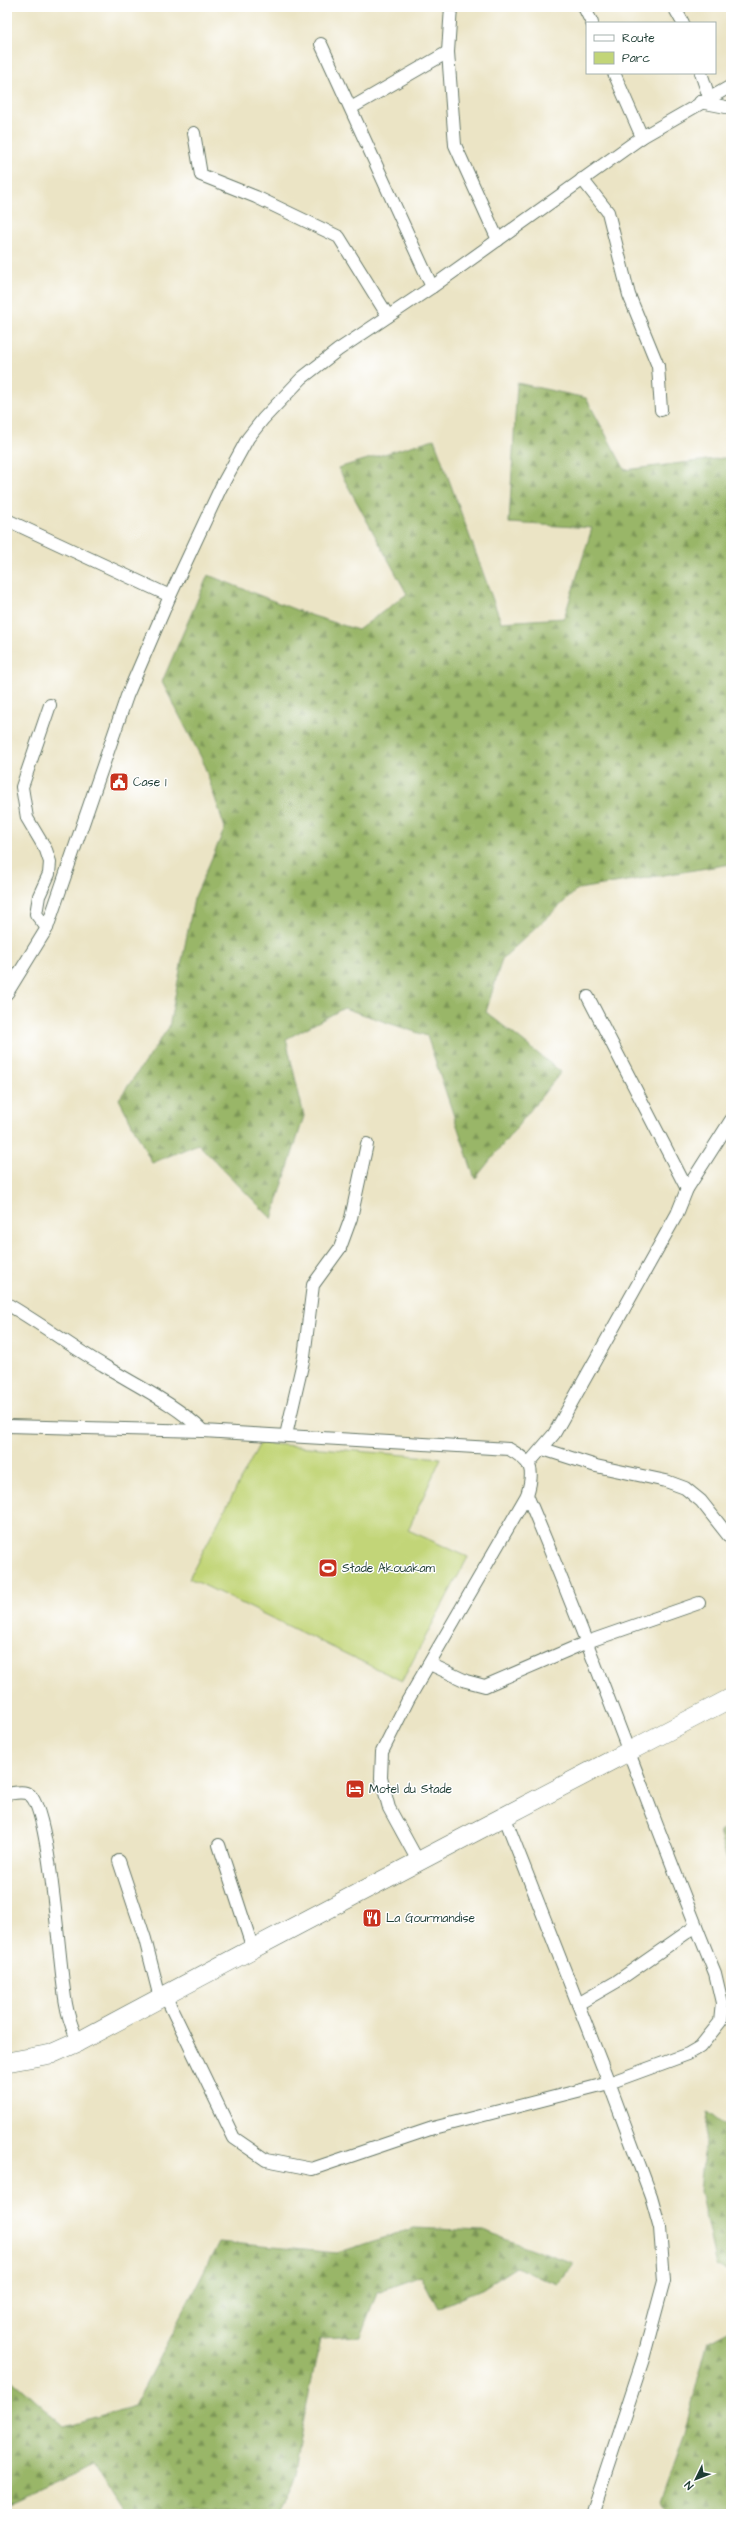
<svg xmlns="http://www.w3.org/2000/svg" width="738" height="2521" font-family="'Architects Daughter',sans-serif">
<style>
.green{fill:#c2d578;stroke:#708956}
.forest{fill:url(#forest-firs);stroke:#5c7a4e}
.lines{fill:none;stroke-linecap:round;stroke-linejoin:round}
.minor-casing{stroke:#667767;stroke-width:14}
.trunk-casing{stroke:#667767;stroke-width:20}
.minor{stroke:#fff;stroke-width:12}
.trunk{stroke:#fff;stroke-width:19}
.labels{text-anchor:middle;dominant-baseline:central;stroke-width:3;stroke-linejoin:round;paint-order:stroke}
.poi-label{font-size:12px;fill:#1f3d34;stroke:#fff;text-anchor:start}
</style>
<defs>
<pattern id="forest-firs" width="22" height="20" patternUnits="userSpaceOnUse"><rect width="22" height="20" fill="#99b668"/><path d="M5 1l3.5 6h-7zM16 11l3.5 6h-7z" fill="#7c9556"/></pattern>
</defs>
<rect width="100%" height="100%" fill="#fff"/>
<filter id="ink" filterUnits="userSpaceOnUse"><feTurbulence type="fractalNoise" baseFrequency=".025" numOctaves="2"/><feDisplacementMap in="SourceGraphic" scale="8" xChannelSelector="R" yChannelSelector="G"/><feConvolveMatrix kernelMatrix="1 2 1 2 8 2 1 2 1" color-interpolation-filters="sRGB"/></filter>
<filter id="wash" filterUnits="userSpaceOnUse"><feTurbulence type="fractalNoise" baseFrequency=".012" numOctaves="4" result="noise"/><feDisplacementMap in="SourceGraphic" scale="16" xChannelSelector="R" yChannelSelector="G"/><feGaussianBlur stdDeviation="0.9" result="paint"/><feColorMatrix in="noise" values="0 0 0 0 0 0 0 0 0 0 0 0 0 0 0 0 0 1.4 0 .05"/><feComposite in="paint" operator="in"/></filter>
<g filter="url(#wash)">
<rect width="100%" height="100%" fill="#ebe4c5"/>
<path class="green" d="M260,1443L441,1458L408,1530L468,1557L402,1681L189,1578Z"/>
<g class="forest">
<path d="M517,383L586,398L625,470L731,457V864L578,889L502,959L486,1012L561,1072L475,1179L427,1036L344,1008L286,1039L304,1116L272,1219L198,1144L152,1163L119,1099L169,1027L194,899L225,828L202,759L162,682L208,575L304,613L358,630L407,594L338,468L434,439L501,622L564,618L592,528L509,523Z"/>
<path d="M731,1827V1873L719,1832Z"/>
<path d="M708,2112L731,2129V2273L716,2265L700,2191Z"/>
<path d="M413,2228L483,2231L573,2264L558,2284L516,2267L480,2290L438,2308L421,2276L377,2292L360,2337L320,2339L293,2473L277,2514H127L95,2464L7,2504V2375L64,2426L134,2406L219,2242L337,2253Z"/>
<path d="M731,2329V2460L728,2488L731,2491V2514H666L660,2502L684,2434L708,2341Z"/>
</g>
</g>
<g filter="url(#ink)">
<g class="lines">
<g class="minor-casing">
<g id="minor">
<path d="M451,7L448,52L455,145L498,240"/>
<path d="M584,7L592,23"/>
<path d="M674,7L683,23"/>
<path d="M321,44L432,287"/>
<path d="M614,73L642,137"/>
<path d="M701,73L709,97"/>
<path d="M700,102L731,108"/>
<path d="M351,108L448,52"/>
<path d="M194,133L201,175L256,197L339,237L388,316"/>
<path d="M582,179L608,212L629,295L658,366L661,410"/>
<path d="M7,520L170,596"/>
<path d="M47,928L36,914L39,896L49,874L50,862L46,850L27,818L22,787L50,705"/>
<path d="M7,993L47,928L127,696L170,596L221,487L248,438L263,419L302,378L338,350L432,287L642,137L731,86"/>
<path d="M588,997L687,1189"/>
<path d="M7,1304C40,1323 70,1346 103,1365C137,1386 174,1403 203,1431L509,1449C532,1462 535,1469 527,1495L408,1700L382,1752L381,1778L389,1808L418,1861"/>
<path d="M7,1426L203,1431"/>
<path d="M286,1435L304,1357L313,1285L340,1248L351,1218L367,1144"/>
<path d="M543,1449L596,1466L666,1481L685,1488L701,1501L731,1539"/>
<path d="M529,1463L554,1434L677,1214L687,1189L731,1120"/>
<path d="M430,1664L466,1681L485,1686L587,1642L699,1603"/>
<path d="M7,1794C15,1793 23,1790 30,1795C51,1813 59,1970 66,2004C68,2017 73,2030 78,2042"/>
<path d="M505,1818L609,2083L651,2196L660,2228L664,2281L643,2359L592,2514"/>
<path d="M219,1845L253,1949"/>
<path d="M119,1861L145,1939L160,1998"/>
<path d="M165,1995L234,2138L266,2160L312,2169L433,2128L609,2083L688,2054L700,2047L720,2022L722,2003L715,1973C650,1814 594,1652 527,1495"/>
<path d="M578,2004L616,1982L696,1926"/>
</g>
</g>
<g class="trunk-casing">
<path id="trunk" d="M7,2062L51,2054L78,2042C295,1925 513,1812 731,1698"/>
</g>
<use href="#minor" class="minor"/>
<use href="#trunk" class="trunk"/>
</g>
</g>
<defs>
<g id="civic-square" transform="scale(1)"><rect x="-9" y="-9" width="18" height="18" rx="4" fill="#c8321e" stroke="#fff"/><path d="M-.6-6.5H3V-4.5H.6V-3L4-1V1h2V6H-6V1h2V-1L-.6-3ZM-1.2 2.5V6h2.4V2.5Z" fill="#fff"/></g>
<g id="stadium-square" transform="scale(1)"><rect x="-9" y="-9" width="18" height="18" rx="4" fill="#c8321e" stroke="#fff"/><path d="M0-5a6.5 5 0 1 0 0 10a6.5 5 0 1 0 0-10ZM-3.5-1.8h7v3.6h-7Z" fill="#fff"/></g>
<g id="hotel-square" transform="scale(1)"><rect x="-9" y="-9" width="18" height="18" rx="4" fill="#c8321e" stroke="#fff"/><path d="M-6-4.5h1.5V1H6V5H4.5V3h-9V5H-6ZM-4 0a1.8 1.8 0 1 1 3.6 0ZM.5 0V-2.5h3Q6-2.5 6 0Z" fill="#fff"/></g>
<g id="restaurant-square" transform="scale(1)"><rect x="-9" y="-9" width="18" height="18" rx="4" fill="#c8321e" stroke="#fff"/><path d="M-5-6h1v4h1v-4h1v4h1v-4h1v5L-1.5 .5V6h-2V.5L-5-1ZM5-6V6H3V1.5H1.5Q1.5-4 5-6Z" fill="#fff"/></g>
</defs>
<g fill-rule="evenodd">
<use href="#civic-square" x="119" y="782"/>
<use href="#stadium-square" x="328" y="1568"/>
<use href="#hotel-square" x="355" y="1789"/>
<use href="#restaurant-square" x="372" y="1918"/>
</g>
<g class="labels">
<g class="poi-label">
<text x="133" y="782">Case 1</text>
<text x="342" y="1568">Stade Akouakam</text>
<text x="369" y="1789">Motel du Stade</text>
<text x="386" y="1918">La Gourmandise</text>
</g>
</g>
<rect width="738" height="2521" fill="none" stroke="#fff" stroke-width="24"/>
<rect x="586" y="22" width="130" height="52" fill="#ffffff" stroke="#a5b1ae"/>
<rect x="594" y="35" width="20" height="6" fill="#ffffff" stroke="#a5b1ae"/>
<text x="622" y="42" font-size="12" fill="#1f3d34">Route</text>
<rect x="594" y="52" width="20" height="12" fill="#c2d578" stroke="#a5b1ae"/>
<text x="622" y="62" font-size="12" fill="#1f3d34">Parc</text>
<g transform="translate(696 2479) rotate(227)" stroke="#ffffff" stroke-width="3" paint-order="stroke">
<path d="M0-3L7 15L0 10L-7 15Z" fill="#1f3d34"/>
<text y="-6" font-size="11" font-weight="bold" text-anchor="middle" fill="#1f3d34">N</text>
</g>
</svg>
